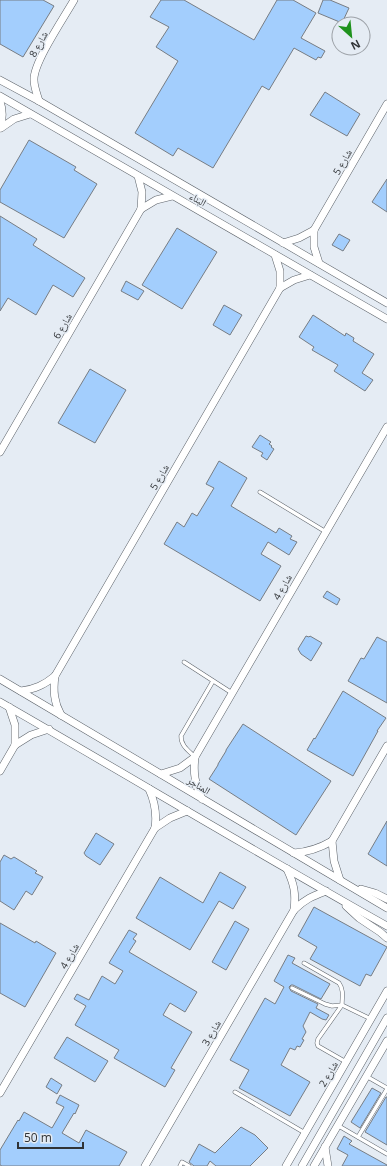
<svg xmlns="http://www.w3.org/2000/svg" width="387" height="1166" font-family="'Open Sans','Noto Naskh Arabic',sans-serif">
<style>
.building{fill:#a3cefd;stroke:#777d84}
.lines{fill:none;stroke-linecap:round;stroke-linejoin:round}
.service-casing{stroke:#5d636a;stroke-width:4.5}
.minor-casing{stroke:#5d636a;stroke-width:8}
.service{stroke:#fff;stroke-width:3.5}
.minor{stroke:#fff;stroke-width:7}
.labels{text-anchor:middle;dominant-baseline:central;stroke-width:3;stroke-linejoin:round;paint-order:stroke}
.street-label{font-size:10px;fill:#303336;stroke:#e5ecf4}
</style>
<rect width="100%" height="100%" fill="#e5ecf4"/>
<g class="building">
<path d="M0,0H43L54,6L23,57L0,44Z"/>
<path d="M161,0H184L254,40L277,0H293L316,13L301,38L325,51L321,58L318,57L316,60L294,48L269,90L262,86L213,168L178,148L173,156L135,133L178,61L156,47L169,27L150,17Z"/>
<path d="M323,0H330L349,8L342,23L318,13Z"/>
<path d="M325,92L360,114L347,136L310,115Z"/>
<path d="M29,140L76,167L74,170L97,184L64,238L0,202V190Z"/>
<path d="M387,179V212L372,202Z"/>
<path d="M0,216L37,239L33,245L85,278L73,297L53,285L36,315L8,298L0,311Z"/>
<path d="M177,228L217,252L182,309L142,285Z"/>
<path d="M339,234L350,240L343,251L332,245Z"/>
<path d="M126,281L144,291L138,300L121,291Z"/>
<path d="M224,305L242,315L230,335L213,325Z"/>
<path d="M313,315L345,336L346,333L354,338L353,341L374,354L362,373L373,380L365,391L334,371L338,365L312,350L314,347L299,337Z"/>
<path d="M90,369L126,390L95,443L58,423Z"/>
<path d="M260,435L271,442L269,444L272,446L271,447L274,449L267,460L261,456L263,453L252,447Z"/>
<path d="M219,461L247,478L231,506L276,533L279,528L292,536L290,539L297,542L289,555L268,542L261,554L281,566L260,601L164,544L177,522L184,527L192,513L197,516L214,488L206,484Z"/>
<path d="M327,591L340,599L337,605L323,597Z"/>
<path d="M306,636L309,637L310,636L322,643L311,661L301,654L298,649Z"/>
<path d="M377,637L387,642V703L348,681L361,658L364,659Z"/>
<path d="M343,691L386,718L377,731H378L353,776L307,750L314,738L315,739Z"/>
<path d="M243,724L331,781L296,835L209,779L218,765V764L226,751V750Z"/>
<path d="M387,821V866L368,854Z"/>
<path d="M96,833L114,844L100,865L86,856L84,853Z"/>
<path d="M4,855L11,859L14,857L37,871L35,873L43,877L32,895L26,891L14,910L0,901V862Z"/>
<path d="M220,872L246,887L233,909L219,901L190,950L136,918L160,877L203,903Z"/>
<path d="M314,907L387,947L371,976L366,974L360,986L310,959L317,947L298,936Z"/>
<path d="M235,921L249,929L226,970L212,962Z"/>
<path d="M0,923L35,943L36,941L56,953L25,1007L0,993Z"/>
<path d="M129,930L137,934L133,939L136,941L129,952L197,992L185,1012L170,1003L163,1015L192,1032L171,1068L175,1070L165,1087L114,1058L119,1050L75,1025L86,1006L74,999L77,994L89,1000L102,976L115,984L123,971L109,963Z"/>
<path d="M288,955L295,958L292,963L330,984L321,999L293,985H291L289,987L291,991L318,1004L316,1008L329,1015L326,1020L322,1019L310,1012L303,1026L306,1032L302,1039L304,1040L300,1047L297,1046L295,1050L290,1048L281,1065L310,1082L290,1116L239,1088L249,1070L230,1060L265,998L275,1004L284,987L274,981Z"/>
<path d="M67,1037L108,1061L95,1082L54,1058Z"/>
<path d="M51,1078L62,1085L57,1094L46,1087Z"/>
<path d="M372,1088L381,1093L360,1128L351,1122Z"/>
<path d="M60,1095L79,1105L75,1114L74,1113L62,1133L79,1143L86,1130L127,1152L119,1166H2L0,1165V1150L18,1120L19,1121L24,1112L52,1128L64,1107L56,1103Z"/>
<path d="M386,1097H387V1145L365,1132Z"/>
<path d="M241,1127L255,1135L268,1148L250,1166H216L210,1161L207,1166H194L189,1162L199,1144L215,1153Z"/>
<path d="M344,1136L352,1141L349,1144L387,1165V1166H342L348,1155L337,1149Z"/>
</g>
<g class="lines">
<g class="service-casing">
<g id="service">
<path d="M260,492L326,532"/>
<path d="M184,662L232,693"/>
<path d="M195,757C188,750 181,746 181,736L213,681"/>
<path d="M304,963L339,983C344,990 342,997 342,1005L371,1019"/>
<path d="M292,988L325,1004L332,1006L342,1005L318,1039L317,1043L318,1046L346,1062"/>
<path d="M366,1076L387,1088"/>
<path d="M235,1092L305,1133"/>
<path d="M337,1125L387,1154"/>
<path d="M358,1137L387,1089"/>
<path d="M180,1166L182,1162L189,1166"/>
</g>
</g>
<g class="minor-casing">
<g id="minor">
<path d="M0,80L39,101L387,303"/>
<path d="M0,96L387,319"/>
<path d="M0,101C3,110 3,119 0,128"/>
<path d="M39,101C37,94 34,87 34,80C33,63 65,16 74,0"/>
<path d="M1,128L14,119L30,114"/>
<path d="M141,209L156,200L172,196"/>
<path d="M283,243L299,238L314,230"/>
<path d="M319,263L314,247V230L387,104"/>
<path d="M280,288L294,280L310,275"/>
<path d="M0,452L141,209L142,192L138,176"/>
<path d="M55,676C53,691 54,702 61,715"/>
<path d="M0,679L387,908"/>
<path d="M21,691C35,689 44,685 55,676L280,288V271L275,255"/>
<path d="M0,702C129,776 257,853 387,926"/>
<path d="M9,707L15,725V745"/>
<path d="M195,757C193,774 195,783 202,799"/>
<path d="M0,771L15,745L31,735L49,729"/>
<path d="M161,774L180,768L195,757L387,427"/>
<path d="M155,828L170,818L187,811"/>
<path d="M332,841L334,861L340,880"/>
<path d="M294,853C309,852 320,848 332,841L387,746"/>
<path d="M287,869C294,884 296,893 294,910"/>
<path d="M361,889L375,893L387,899"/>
<path d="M346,906L359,918L380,932L387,938"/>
<path d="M0,1093L155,828C157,814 155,802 149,789"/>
<path d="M325,1147L328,1166"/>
<path d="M145,1166L294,910C305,899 313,896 326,891"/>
<path d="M286,1166L387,991"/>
<path d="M302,1166L387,1018"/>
<path d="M314,1166L387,1041"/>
</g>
</g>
<use href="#service" class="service"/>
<use href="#minor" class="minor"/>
</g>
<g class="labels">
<g class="street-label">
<text transform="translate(38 44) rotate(-61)">شارع 8</text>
<text transform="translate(342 162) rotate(-60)">شارع 5</text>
<text transform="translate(198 199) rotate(30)">البناء</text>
<text transform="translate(62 326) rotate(-60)">شارع 6</text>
<text transform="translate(159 477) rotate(-60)">شارع 5</text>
<text transform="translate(282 587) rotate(-60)">شارع 4</text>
<text transform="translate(199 785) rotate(31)">المناجر</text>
<text transform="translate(69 956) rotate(-60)">شارع 4</text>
<text transform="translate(211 1033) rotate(-60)">شارع 3</text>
<text transform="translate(328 1074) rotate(-60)">شارع 2</text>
</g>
</g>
<g transform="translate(351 36) rotate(153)"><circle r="19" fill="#e5ecf4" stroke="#9da2a8"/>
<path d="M0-3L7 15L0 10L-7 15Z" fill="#1f921d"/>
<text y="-6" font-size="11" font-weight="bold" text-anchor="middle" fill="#303336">N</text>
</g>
<path d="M18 1142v6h65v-6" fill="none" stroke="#303336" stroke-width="2"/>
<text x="24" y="1142" font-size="12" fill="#303336" stroke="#e5ecf4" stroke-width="3" paint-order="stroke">50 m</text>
</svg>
